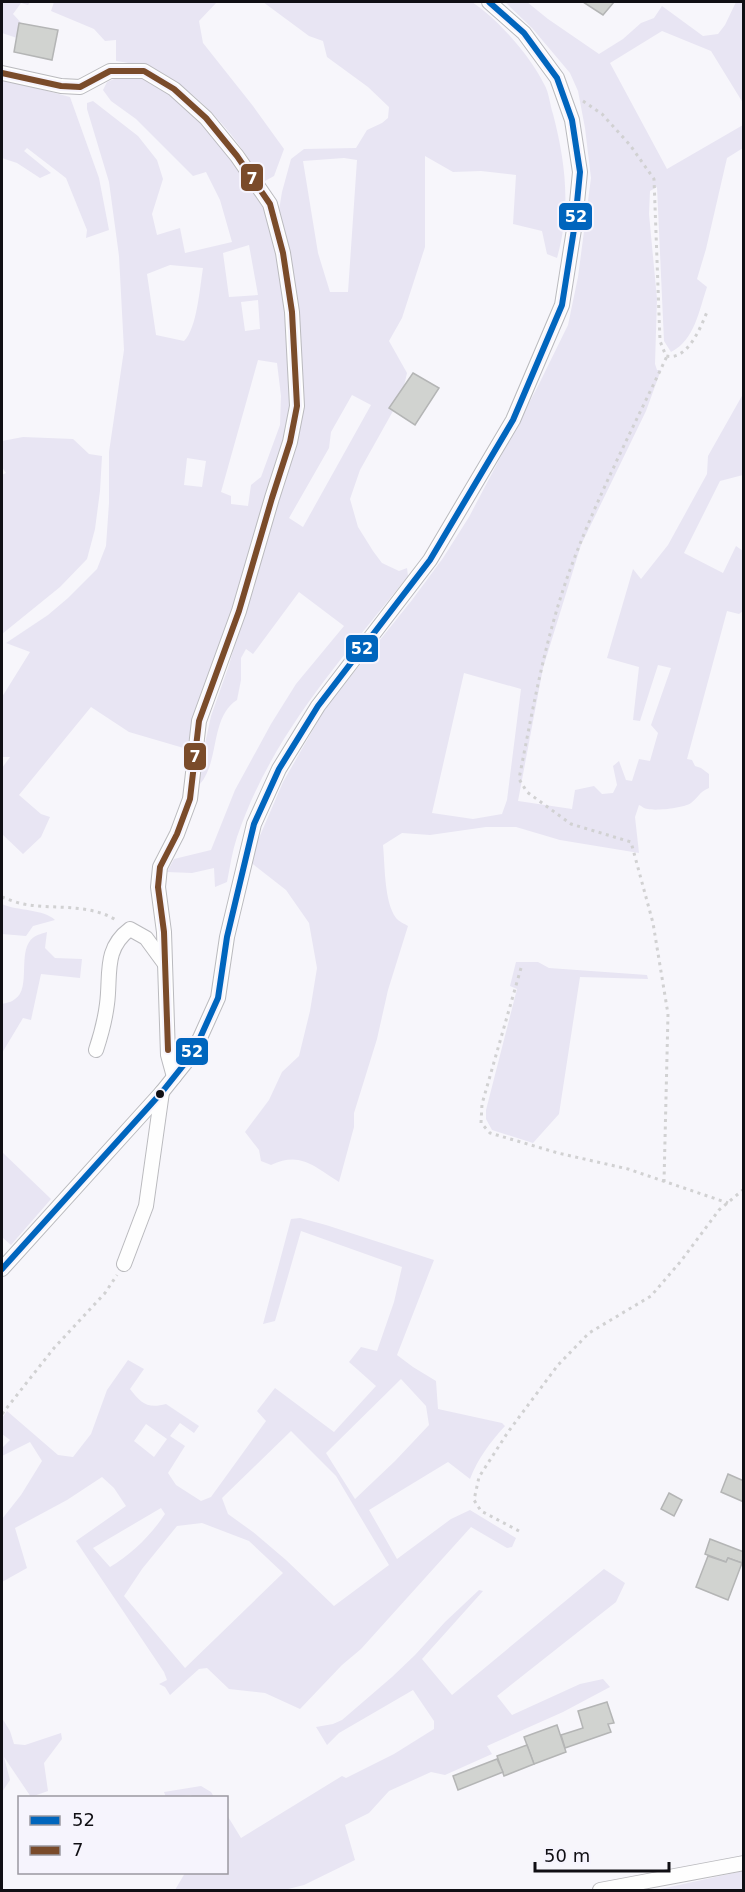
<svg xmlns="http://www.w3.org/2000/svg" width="745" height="1892" font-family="'DejaVu Sans',sans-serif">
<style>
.green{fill:#e8e5f3;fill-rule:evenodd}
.building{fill:#d1d3d0;stroke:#b4b5b5;stroke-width:1.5}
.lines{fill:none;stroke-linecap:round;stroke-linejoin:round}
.minor-casing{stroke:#bababe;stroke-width:16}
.path{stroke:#d1d1d2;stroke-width:3;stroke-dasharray:3 4.5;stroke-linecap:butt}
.minor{stroke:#fefefe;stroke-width:14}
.bus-1-casing{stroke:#f6f4fd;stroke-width:10}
.bus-2-casing{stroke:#f6f4fd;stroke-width:10}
.bus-1{stroke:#0065bd;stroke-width:6}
.bus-2{stroke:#7a4b2a;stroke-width:6}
.bus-dot{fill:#100f14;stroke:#f6f4fd;stroke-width:2}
.line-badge{stroke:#f6f4fd;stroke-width:2}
.badge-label{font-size:16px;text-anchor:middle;font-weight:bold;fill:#fff}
</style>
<rect width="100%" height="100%" fill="#f7f6fb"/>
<g class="green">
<path d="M2,2H30L28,5L21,3L13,14L23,25V40L2,33Z"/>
<path d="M54,2H217L199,21L203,43L253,106L284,149L274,176L265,181C254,176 251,161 244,152C223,121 184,80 148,67C138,64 127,63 116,61V40L105,41L94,29L51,11Z"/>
<path d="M263,2H472C498,19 530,56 544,84C549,92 550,105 553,114C566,164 571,209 557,258L547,254L542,231L513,224L516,175L481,171L453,172L425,156V247L402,318L389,341L407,373L402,395L360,470L350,499L358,527L373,551L382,563L399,571L407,568L408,576C342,659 272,734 237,837C232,852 230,867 227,882L215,887L214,868L192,873L167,872L174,859L211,850L235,790L271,724L296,684L344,626L299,592L253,654L246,649L241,658V680L237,700C210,717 220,761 200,784L201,762L211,716L229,665L302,409L301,345L296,295L280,223L279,210L282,192L291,159L304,149L356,148L367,130L382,123L388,118L389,107L368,87L327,57L323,41L309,36ZM344,158L357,160L348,292H330L318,253L303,161ZM352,395L371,405L303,527L289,518L329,448L331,432Z"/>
<path d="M505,2H527L548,19L599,54L623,39L641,23L654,18L662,6L703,36L718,34L725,25L736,2H743V124V103L711,51L662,31L610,63L667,169L743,125V148L727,158L706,249L697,279L707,287C699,310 695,340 671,352L664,341L657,187L650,191L649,214L657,299L655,364L657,370H661L646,411L581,545L543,668L518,801L572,809L575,790L594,786L602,794L613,793L617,785L613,766L619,761L626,780L632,781L639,759L650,761L658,733L651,725L671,668L658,665L640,721L633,720L639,667L607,658L633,569L641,579L668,545L707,474L708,456L743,394V475L720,481L684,553L723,573L736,546L743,551V611L739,614L727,611L687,759L692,760L695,766L701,768L709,774V788C698,793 699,797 691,803C684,808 656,811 648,809C644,809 642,806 639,805L635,817L639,853L560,840L516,827H486L430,835L402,833L383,845C385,865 384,902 396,918C398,921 405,924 408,926L388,990L377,1039L354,1113V1127L339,1182C314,1167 301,1151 271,1165L261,1161L259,1150L245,1132L269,1100L282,1072L299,1056L310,1011L317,968L309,923L286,890L249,861L283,782L326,707L412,600L443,558L469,517L539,384L568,325L578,277L591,178L585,128L578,91L570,73L532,28ZM464,673L521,689L507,800L502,814L473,819L432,813Z"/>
<path d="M121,76L143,78L167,90L191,109L232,160L267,214L278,251L285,297L291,419L220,655L193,717L187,749L129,732L91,707L19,795L41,814L50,817L41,837L23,854L2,834V768L10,757H2V697L30,652L6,643L48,615L68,598L97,569L106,546L109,503V452L124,350L119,256L109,182L87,109V103L93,101L138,136L157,160L163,179L152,214L157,235L180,228L185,253L232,242L220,200L206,172L193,176L136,119L111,101L103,90L107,82ZM249,245L258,295L229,297L223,253ZM170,265L203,268C200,286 197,329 184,341L156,335L147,274ZM258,300L260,329L245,331L241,302ZM258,360L277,363L281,396L280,425L261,477L251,485L248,506L231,504V496L221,492ZM187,458L206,461L202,487L184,485Z"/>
<path d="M2,79L70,97L99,178L109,230L86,238L87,230L66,178L27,148L24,151L51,173L40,178L17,163L2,158Z"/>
<path d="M23,437L73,439L89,454L102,456L100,491L95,529L87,559L60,587L2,634V475L6,473L2,467V441Z"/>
<path d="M2,904C17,911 44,909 55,920L33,926L26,936L2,934Z"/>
<path d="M47,932L45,948L55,958L82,959L80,978L41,974L31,1020L23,1018L2,1053V1004C6,1003 12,1002 15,999C32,989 16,949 34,937C37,935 43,933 47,932Z"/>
<path d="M516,962H538L549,968L647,975L648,979L580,977L559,1114L533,1143L492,1130L486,1119V1110L517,989L510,986Z"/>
<path d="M2,1152L51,1199L11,1245L2,1237Z"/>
<path d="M300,1218L326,1225L434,1260L397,1355L413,1367L436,1381L438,1409L502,1423L505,1426C491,1441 477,1460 470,1479L448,1462L369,1510L397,1559L451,1519L470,1510L516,1538L512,1547L507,1548L471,1527L361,1649L342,1665L300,1709L265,1693L229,1689L207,1668L199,1669L170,1695L165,1687L159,1684L167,1680L164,1672L76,1541L126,1506L114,1488L102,1477L67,1500L15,1528L27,1568L2,1582V1519L21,1495L42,1461L30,1442L2,1456V1448L10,1440L2,1434V1418L7,1411L58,1455L73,1457L91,1434L107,1390L128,1360L144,1369L130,1389C141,1403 147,1409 166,1404L199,1426L194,1433L180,1423L170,1436L185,1446L168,1473L176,1485L201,1501L211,1497L266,1421L257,1411L275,1388L334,1432L376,1386L349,1362L361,1347L377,1351L394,1302L402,1267L301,1231L275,1321L263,1324L291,1219ZM401,1379L426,1406L429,1425L395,1461L355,1499L326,1453ZM146,1424L167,1439L154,1457L134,1441ZM291,1431L336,1476L389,1565L334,1606L286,1560L253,1532L228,1514L222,1498ZM161,1508L165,1514C151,1535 132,1554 110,1567L93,1548ZM202,1523L249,1541L283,1573L185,1668L124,1596L142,1569L177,1526Z"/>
<path d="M604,1569L625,1583L616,1602L497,1696L512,1715L580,1684L603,1679L610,1687L563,1712L487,1746L492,1754L445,1775L431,1772L389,1791L369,1813L345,1825L355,1860L304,1885L284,1890H175L185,1873L226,1872L227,1815L241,1838L342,1776L346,1778L394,1754L434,1729V1721L413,1690L339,1733L327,1745L316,1727L333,1724L342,1720L392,1677L415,1655L445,1622L479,1590L483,1591L422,1659L452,1695Z"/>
<path d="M2,1718L10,1731L14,1744L25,1745L61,1733L62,1739L44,1763L48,1791L31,1797L4,1757L10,1780L2,1792Z"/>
<path d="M201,1786L211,1792L214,1797H193L191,1795L166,1797L164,1792Z"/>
<path d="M743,1871V1890H656Z"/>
</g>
<g class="building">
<path d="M583,2H614L603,15Z"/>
<path d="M19,23L58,30L52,60L14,52Z"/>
<path d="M413,373L439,388L415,425L389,408Z"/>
<path d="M728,1474L744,1481V1502L721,1492Z"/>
<path d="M669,1493L682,1500L674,1516L661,1509Z"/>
<path d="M710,1539L744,1552L742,1563L728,1558L726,1562L705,1554Z"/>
<path d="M708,1556L726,1562L728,1558L742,1563L728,1600L696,1587Z"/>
<path d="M607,1702L614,1723L608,1724L611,1732L565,1748L561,1735L583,1728L578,1711Z"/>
<path d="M557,1725L566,1752L534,1764L524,1737Z"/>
<path d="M527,1745L534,1764L504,1776L497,1756Z"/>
<path d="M497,1759L503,1772L458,1790L453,1776Z"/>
</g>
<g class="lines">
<g class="minor-casing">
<g id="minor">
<path d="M2,73L61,86L80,87L110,71H144L174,89L206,118L237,156L270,204L283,253L292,312L297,406L290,442L272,498L239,611L199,721L190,799L177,834L160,867L158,887L164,932L168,1055L174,1077"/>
<path d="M96,1050C101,1035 105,1020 107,1004C111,975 103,949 130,929L146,938L165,964"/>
<path d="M124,1264L146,1206L162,1092"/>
<path d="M2,1269L162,1092L186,1062L200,1038L218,998L227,937L254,824L279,769L318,706L430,560L513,420L562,305L575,223L580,172L572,120L557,78L524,33L489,2"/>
<path d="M600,1890L744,1863"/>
</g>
</g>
<g class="path">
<path d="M583,101L602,114L630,145L654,179L660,341L666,356C687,361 700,329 707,312"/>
<path d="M2,897C10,900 20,904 29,905C58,909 90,904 116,920"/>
<path d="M521,968L482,1104L481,1123L490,1133L558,1153L628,1169L728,1203"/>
<path d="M664,1182L668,1014L653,923L631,842L571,824L527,792L519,779C534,703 547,627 576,554C602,487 636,422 667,356"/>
<path d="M2,1414L54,1348L105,1293L117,1275"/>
<path d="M519,1531L481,1511L474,1500L479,1477L508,1432L558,1365L589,1333L651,1296L681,1261L719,1210L744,1189"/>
</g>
<use href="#minor" class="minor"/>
<g class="bus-1-casing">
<path id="bus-1" d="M2,1269L162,1092L186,1062L200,1038L218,998L227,937L254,824L279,769L318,706L430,560L513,420L562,305L575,223L580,172L572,120L557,78L524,33L489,2"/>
</g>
<g class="bus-2-casing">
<path id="bus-2" d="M2,73L61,86L80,87L110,71H144L174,89L206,118L237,156L270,204L283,253L292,312L297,406L290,442L272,498L239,611L199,721L190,799L177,834L160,867L158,887L164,932L168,1050"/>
</g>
<use href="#bus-1" class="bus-1"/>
<use href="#bus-2" class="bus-2"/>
</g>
<circle class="bus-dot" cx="160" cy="1094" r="5"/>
<g class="line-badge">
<rect x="240" y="163" width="24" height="29" rx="6" fill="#7a4b2a"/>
<rect x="558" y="202" width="35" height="29" rx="6" fill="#0065bd"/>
<rect x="345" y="634" width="34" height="29" rx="6" fill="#0065bd"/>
<rect x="183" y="742" width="24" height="29" rx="6" fill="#7a4b2a"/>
<rect x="175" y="1037" width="34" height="29" rx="6" fill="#0065bd"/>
</g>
<g class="badge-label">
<text x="252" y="184">7</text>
<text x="576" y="222">52</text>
<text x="362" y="654">52</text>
<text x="195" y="762">7</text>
<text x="192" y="1057">52</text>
</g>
<rect width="745" height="1892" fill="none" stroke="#100f14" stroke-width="6"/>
<rect x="18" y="1796" width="210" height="78" fill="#f6f4fd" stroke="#9a98a0" stroke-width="1.5"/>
<rect x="30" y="1816" width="30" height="9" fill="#0065bd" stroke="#9a98a0" stroke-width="1.5"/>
<text x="72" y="1826" font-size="18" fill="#100f14">52</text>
<rect x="30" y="1846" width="30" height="9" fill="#7a4b2a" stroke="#9a98a0" stroke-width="1.5"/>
<text x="72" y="1856" font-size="18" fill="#100f14">7</text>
<path d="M535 1862v9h134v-9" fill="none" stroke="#100f14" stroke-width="3"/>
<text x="544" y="1862" font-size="18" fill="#100f14" stroke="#f6f4fd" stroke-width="4.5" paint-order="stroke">50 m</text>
</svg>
